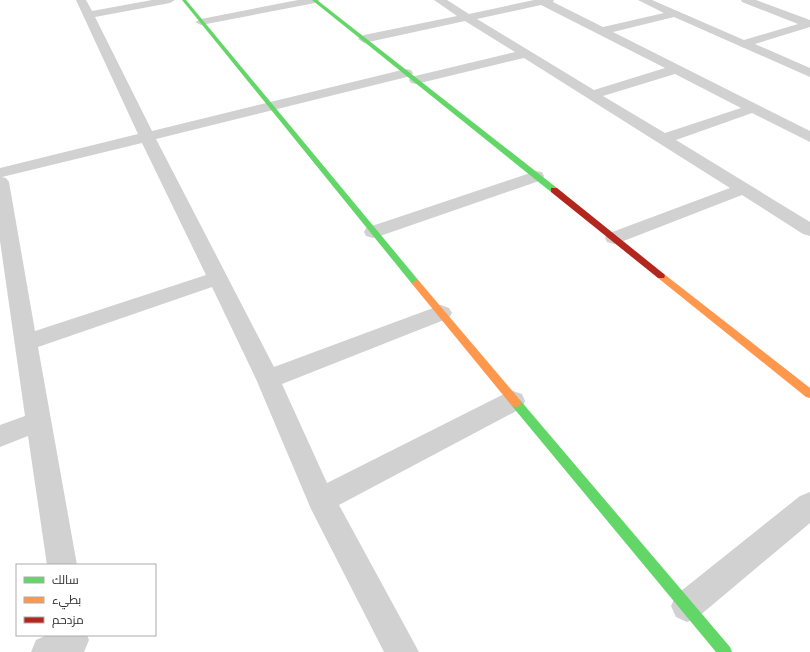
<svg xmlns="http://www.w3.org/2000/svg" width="810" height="652" font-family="'PT Sans Narrow',Cairo,sans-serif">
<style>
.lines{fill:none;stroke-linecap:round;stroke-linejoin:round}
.street{fill:#d1d1d1;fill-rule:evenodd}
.fast{fill:#63d668;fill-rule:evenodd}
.slow{fill:#ff974d;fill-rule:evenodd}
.jam{fill:#b3261e;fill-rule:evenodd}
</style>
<rect width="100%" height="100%" fill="#fff"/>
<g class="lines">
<g class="street">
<path d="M76,0H86L92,11L152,0H175L170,3L95,17L152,131L406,69L411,70L413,73L411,76L156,139L274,367L433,308L441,305L449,308L452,313L449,318L282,384L327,483L504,394L513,391L522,394L525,401L522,408L339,505L419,652H384L311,509L256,379L212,287L38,347L77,565H47L28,436L0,447V425L25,416L0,241V168L138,134ZM142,143L206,275L35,331L9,182L6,178L2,177Z"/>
<path d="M298,0H320L315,3L201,25L195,22L201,19Z"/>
<path d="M434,0H447L469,14L534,0H554L553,2L603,27L664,13L638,0H652L744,40L798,24L742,2L741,0H756L810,20V27L755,44L810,68V77L674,17L613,32L810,131V142L752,113L676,140L810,222V236L803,234L742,195L621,242L614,244L607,242L605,238L607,234L730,188L524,58L416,84L411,83L409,80L411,77L515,52L465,21L364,43L358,39L364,35L457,16ZM541,5L665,68L594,90L477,19ZM675,74L741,108L665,133L603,96Z"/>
<path d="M536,171L542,172L544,176L542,180L380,236L373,238L366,236L364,232L366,228Z"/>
<path d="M810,492V523L698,617L687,622L676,617L671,606L676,595L800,496Z"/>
<path d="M47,635H87L89,640L84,652H31L36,640Z"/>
</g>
<g class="fast">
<path d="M182,0H186L419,281L420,283L419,285H413Z"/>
<path d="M312,0H317L557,188V192H551Z"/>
<path d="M516,399L520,400L730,647L732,652H716L512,406L511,403L512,400Z"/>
</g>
<g class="slow">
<path d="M661,273L664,274L810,388V398L806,397L658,278L657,276Z"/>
<path d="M416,280L419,281L520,400L521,403L520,406L516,407L512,406L413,285L412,283Z"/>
</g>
<path class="jam" d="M551,188H557L664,274L665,276L664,278H658L551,192Z"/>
</g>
<rect x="16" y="564" width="140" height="72" fill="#ffffff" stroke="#ababab"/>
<rect x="24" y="577" width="20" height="6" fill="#63d668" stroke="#ababab"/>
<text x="52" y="584" font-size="12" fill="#2c2c2c">سالك</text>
<rect x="24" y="597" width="20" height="6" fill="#ff974d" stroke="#ababab"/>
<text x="52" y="604" font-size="12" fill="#2c2c2c">بطيء</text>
<rect x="24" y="617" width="20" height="6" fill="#b3261e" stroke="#ababab"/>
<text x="52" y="624" font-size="12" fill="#2c2c2c">مزدحم</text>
</svg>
